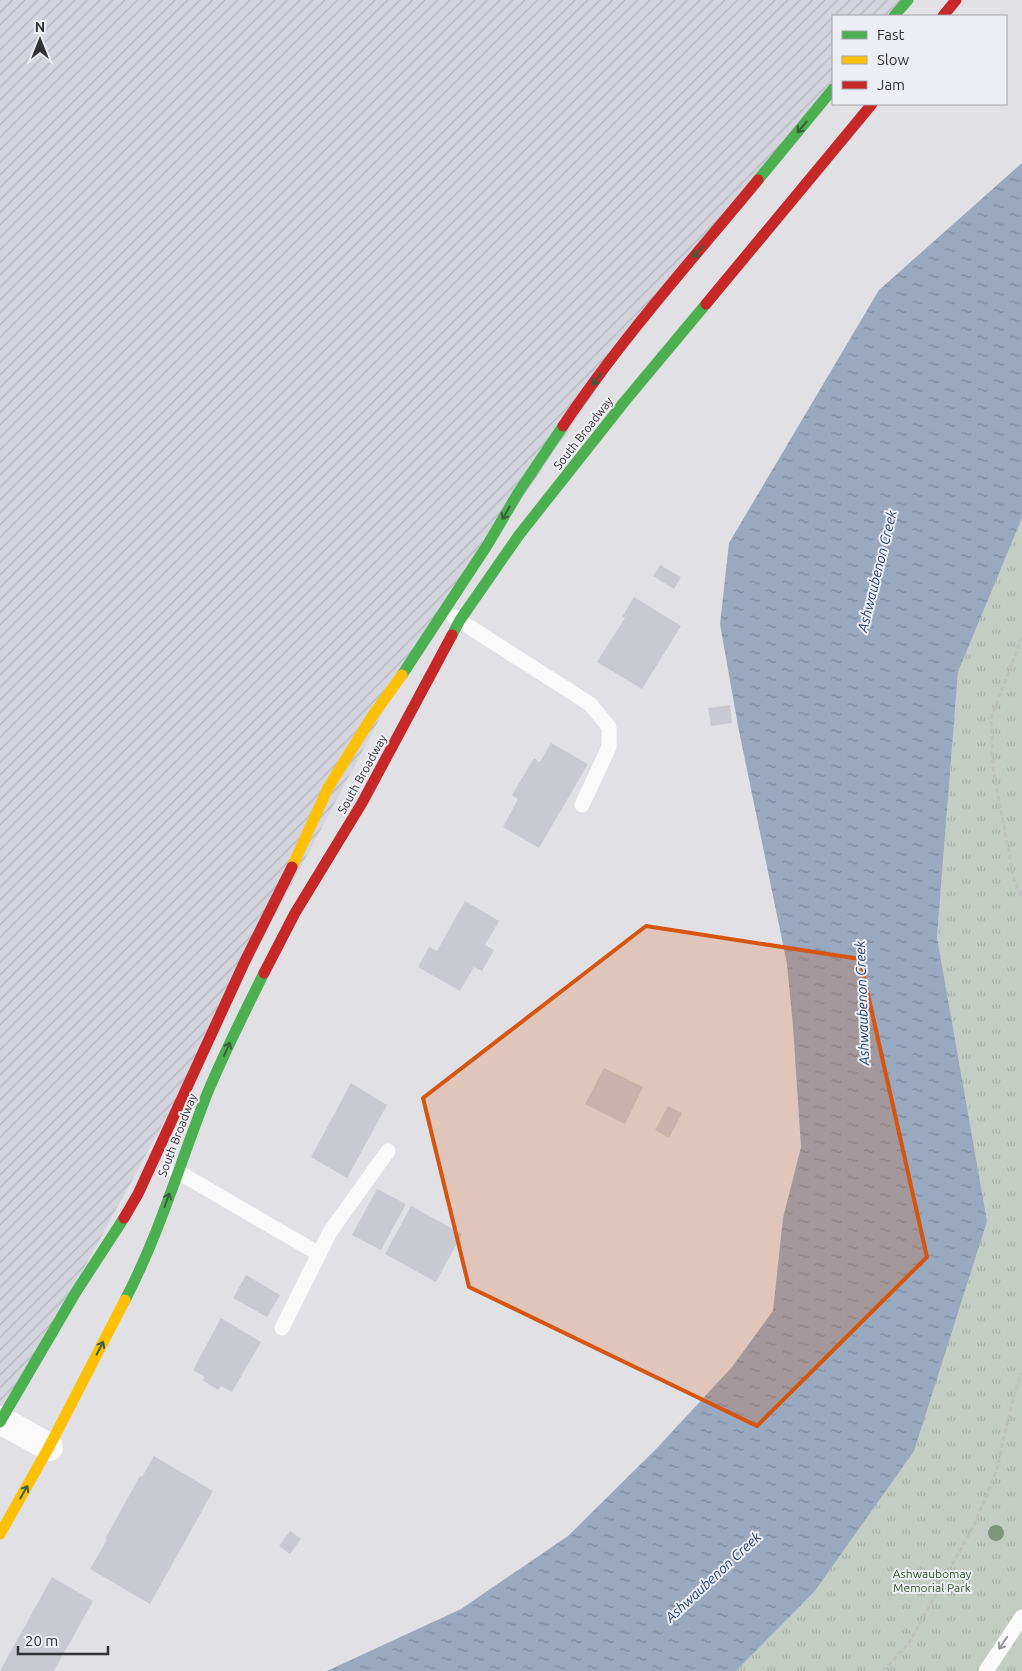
<svg xmlns="http://www.w3.org/2000/svg" width="1022" height="1671" font-family="Ubuntu,sans-serif">
<style>
.industrial{fill:url(#industrial-furrows)}
.park{fill:url(#park-tufts)}
.water{fill:url(#water-ripples)}
.building{fill:#c9c9d2}
.lines{fill:none;stroke-linecap:round;stroke-linejoin:round}
.path{stroke:#c0c0c1;stroke-width:3;stroke-dasharray:5 2.5;stroke-linecap:butt}
.lane{stroke:#fafafb;stroke-width:15}
.street{stroke:#fafafb;stroke-width:28}
.fast{stroke:#4caf50;stroke-width:11}
.slow{stroke:#ffc107;stroke-width:11}
.jam{stroke:#c62828;stroke-width:11}
.tree{fill:#80957e}
.oneway{stroke:#3b5e3e}
.oneway2{stroke:#969698}
.marked{fill:#d65510;fill-opacity:0.2;stroke:#d65510;stroke-width:4;stroke-linejoin:round}
.labels{text-anchor:middle;dominant-baseline:central;stroke-width:4;stroke-linejoin:round;paint-order:stroke}
.street-label{font-size:12px;fill:#323234;stroke:#ededf4}
.park-label{font-size:12px;fill:#305629;stroke:#ededf4}
.water-label{font-size:14px;font-style:italic;fill:#214570;stroke:#ededf4}
</style>
<defs>
<pattern id="industrial-furrows" width="10" height="10" patternUnits="userSpaceOnUse" patternTransform="scale(1.25)"><rect width="10" height="10" fill="#d3d4dd"/><path d="M-1 1l2-2M0 10L10 0M9 11l2-2" fill="none" stroke="#b6b6be"/></pattern>
<pattern id="park-tufts" width="24" height="20" patternUnits="userSpaceOnUse" patternTransform="scale(1.25)"><rect width="24" height="20" fill="#c3cdc3"/><path d="M3 7l-1-3M5 7V3M7 7l1-3M15 17l-1-3M17 17v-4M19 17l1-3" fill="none" stroke="#a8b0a8"/></pattern>
<pattern id="water-ripples" width="26" height="14" patternUnits="userSpaceOnUse" patternTransform="scale(1.25)"><rect width="26" height="14" fill="#98a9c0"/><path d="M2 4q2-2 4 0t4 0M15 11q2-2 4 0t4 0" fill="none" stroke="#7d8a9d"/></pattern>
</defs>
<rect width="100%" height="100%" fill="#e1e1e5"/>
<path class="industrial" d="M0,0H908L894,16H833V89L651,309L405,671L207,1043L0,1422Z"/>
<path class="park" d="M1022,518V1671H736L814,1592L987,1221L937,937L958,672Z"/>
<path class="water" d="M1022,163V518L958,672L937,937L987,1221L914,1451L814,1592L736,1671H327L461,1609L568,1536L657,1448L732,1367L773,1311L783,1218L801,1147L793,1026L787,964L738,726L720,624L729,543L879,290Z"/>
<g class="building">
<path d="M660,565L681,577L674,589L653,576Z"/>
<path d="M634,597L681,626L642,689L597,662L625,618L622,617Z"/>
<path d="M730,705L732,723L711,726L708,708Z"/>
<path d="M551,743L588,764L539,848L503,827L518,799L512,795L534,758L540,762Z"/>
<path d="M465,901L499,921L485,945L494,950L482,971L474,967L460,991L418,967L429,947L437,951Z"/>
<path d="M604,1068L643,1087L625,1124L585,1104Z"/>
<path d="M351,1083L387,1105L347,1178L311,1157Z"/>
<path d="M668,1106L682,1113L669,1138L655,1130Z"/>
<path d="M377,1189L406,1204L381,1250L352,1235Z"/>
<path d="M411,1206L462,1234L436,1282L385,1254Z"/>
<path d="M246,1275L280,1295L267,1317L233,1298Z"/>
<path d="M221,1318L261,1342L232,1392L221,1386L218,1390L202,1380L205,1377L193,1370Z"/>
<path d="M154,1456L213,1491L150,1604L90,1569L107,1540L105,1539L140,1476L142,1477Z"/>
<path d="M290,1531L301,1539L290,1554L279,1546Z"/>
<path d="M52,1577L93,1601L54,1671H0Z"/>
</g>
<g class="lines">
<g class="path">
<path d="M1022,637L991,718L993,768L1014,880L1022,897"/>
<path d="M883,1671L909,1643L974,1525L996,1472L1013,1399L1022,1373"/>
</g>
<g class="lane">
<path d="M454,617L590,704L609,727V747L582,805"/>
<path d="M173,1169L319,1254L330,1232L388,1151"/>
<path d="M282,1328L319,1254"/>
<path d="M986,1671L1022,1617"/>
</g>
<path class="street" d="M0,1420L49,1447"/>
<g class="fast">
<path d="M894,16L908,0"/>
<path d="M758,180L833,89"/>
<path d="M452,635L460,620L519,535L625,401L706,304"/>
<path d="M402,675L488,544L518,493L563,426"/>
<path d="M125,1300C159,1235 180,1163 207,1094C224,1053 244,1013 264,973"/>
<path d="M0,1422L76,1292L124,1218"/>
</g>
<g class="slow">
<path d="M292,867L328,788L373,715L402,675"/>
<path d="M0,1534L49,1447L125,1300"/>
</g>
<g class="jam">
<path d="M943,16L956,0"/>
<path d="M706,304L872,104"/>
<path d="M563,426C621,339 692,260 758,180"/>
<path d="M264,973L295,913L362,803L452,635"/>
<path d="M124,1218L138,1194L245,961L292,867"/>
</g>
</g>
<circle class="tree" cx="996" cy="1533" r="8"/>
<defs><path id="oneway-shaft" d="M-6 0H5M1.5-3L5.5 0L1.5 3" fill="none" stroke-width="1.6" stroke-linecap="round" stroke-linejoin="round" transform="scale(1.25)"/></defs>
<g class="oneway">
<use href="#oneway-shaft" transform="translate(802 127) rotate(130)"/>
<use href="#oneway-shaft" transform="translate(698 252) rotate(130)"/>
<use href="#oneway-shaft" transform="translate(597 379) rotate(127)"/>
<use href="#oneway-shaft" transform="translate(506 513) rotate(120)"/>
<use href="#oneway-shaft" transform="translate(227 1049) rotate(-66)"/>
<use href="#oneway-shaft" transform="translate(167 1200) rotate(-70)"/>
<use href="#oneway-shaft" transform="translate(100 1348) rotate(-63)"/>
<use href="#oneway-shaft" transform="translate(24 1492) rotate(-60)"/>
</g>
<use class="oneway2" href="#oneway-shaft" transform="translate(1003 1643) rotate(124)"/>
<path class="marked" d="M646,926L860,959L927,1257L757,1426L469,1287L423,1098Z"/>
<g class="labels">
<g class="street-label">
<text transform="translate(583 433) rotate(-52)">South Broadway</text>
<text transform="translate(362 774) rotate(-61)">South Broadway</text>
<text transform="translate(177 1135) rotate(-69)">South Broadway</text>
</g>
<g class="park-label">
<text x="932" y="1573">Ashwaubomay<tspan x="932" dy="14">Memorial Park</tspan></text>
</g>
<g class="water-label">
<text transform="translate(877 571) rotate(-76)">Ashwaubenon Creek</text>
<text transform="translate(862 1003) rotate(-92)">Ashwaubenon Creek</text>
<text transform="translate(713 1577) rotate(-43)">Ashwaubenon Creek</text>
</g>
</g>
<rect x="832" y="15" width="175" height="90" fill="#ededf4" stroke="#a2a2a7"/>
<rect x="842" y="31" width="25" height="8" fill="#4caf50" stroke="#a2a2a7"/>
<text x="877" y="40" font-size="15" fill="#323234">Fast</text>
<rect x="842" y="56" width="25" height="8" fill="#ffc107" stroke="#a2a2a7"/>
<text x="877" y="65" font-size="15" fill="#323234">Slow</text>
<rect x="842" y="81" width="25" height="8" fill="#c62828" stroke="#a2a2a7"/>
<text x="877" y="90" font-size="15" fill="#323234">Jam</text>
<g transform="translate(40 40)" stroke="#ededf4" stroke-width="4" paint-order="stroke">
<path d="M0-4L9 19L0 12L-9 19Z" fill="#323234"/>
<text y="-8" font-size="14" font-weight="bold" text-anchor="middle" fill="#323234">N</text>
</g>
<path d="M18 1646v8h90v-8" fill="none" stroke="#323234" stroke-width="2.5"/>
<text x="25" y="1646" font-size="15" fill="#323234" stroke="#ededf4" stroke-width="4" paint-order="stroke">20 m</text>
</svg>
